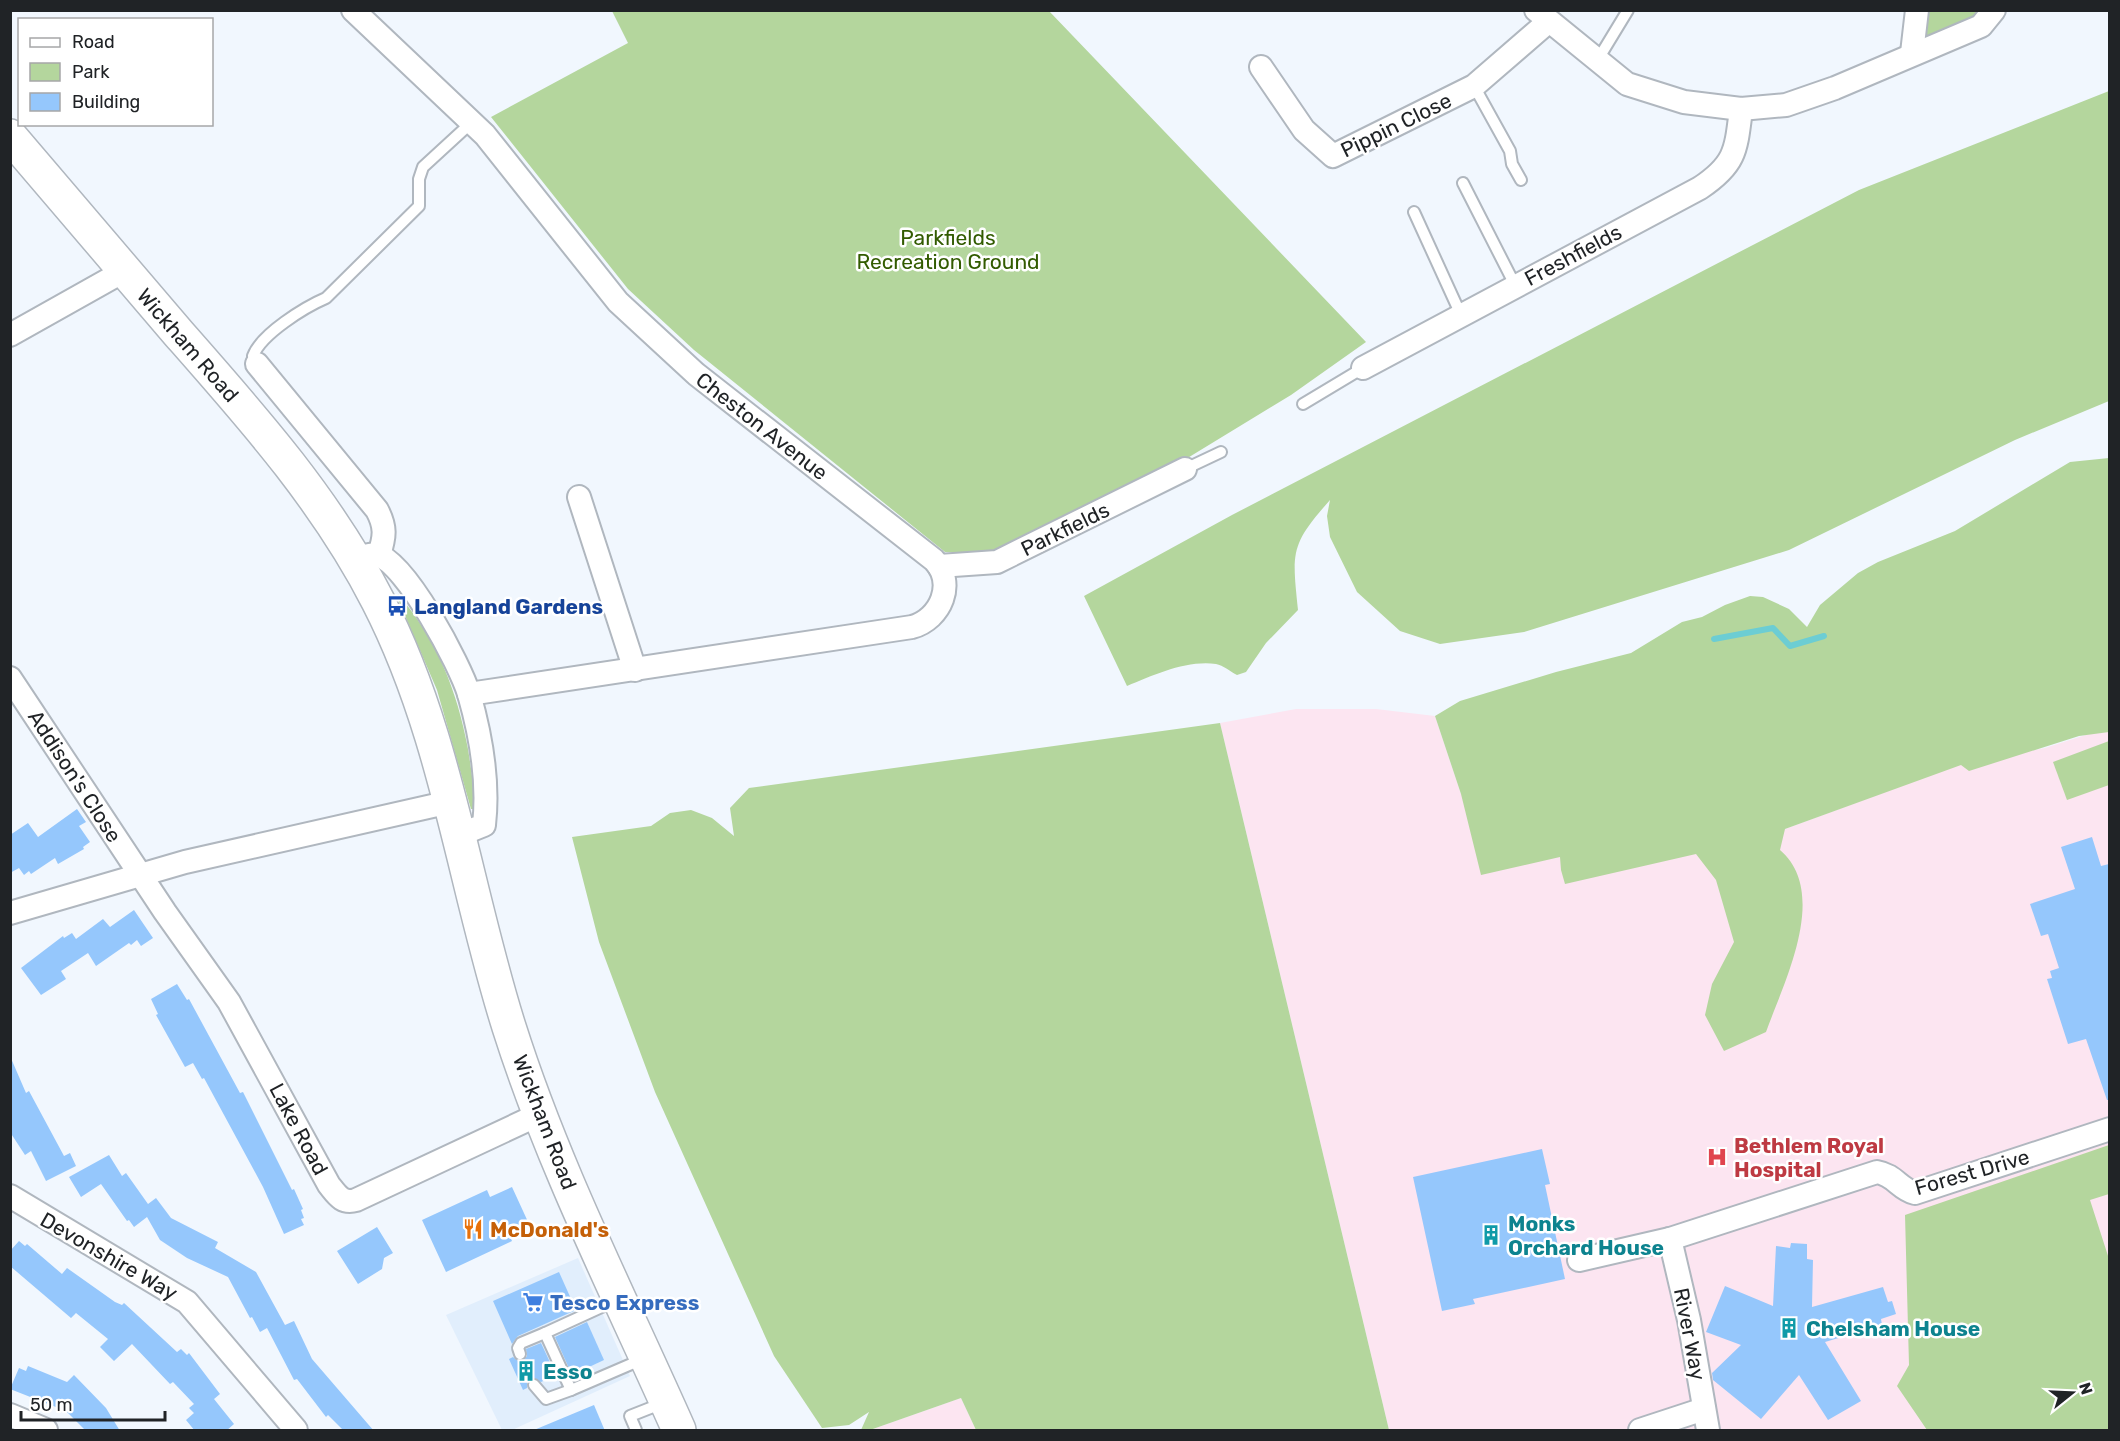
<svg xmlns="http://www.w3.org/2000/svg" width="2120" height="1441" font-family="Rubik,sans-serif">
<style>
.built{fill:#e1eefc}
.medical{fill:#fce5f1}
.green{fill:#b4d69d}
.lines{fill:none;stroke-linecap:round;stroke-linejoin:round}
.stream{stroke:#6ccdd3;stroke-width:6}
.building{fill:#95c7fc}
.lane-casing{stroke:#b0b7bf;stroke-width:14}
.street-casing{stroke:#b0b7bf;stroke-width:26}
.highway-casing{stroke:#b0b7bf;stroke-width:36}
.lane{stroke:#fff;stroke-width:10}
.street{stroke:#fff;stroke-width:22}
.highway{stroke:#fff;stroke-width:33}
.labels{text-anchor:middle;dominant-baseline:central;stroke-width:5;stroke-linejoin:round;paint-order:stroke}
.street-label{font-size:21px;fill:#202326;stroke:#fff}
.park-label{font-size:21px;fill:#325b00;stroke:#fff}
.transit-label{font-size:21px;font-weight:bold;fill:#164399;stroke:#fff;text-anchor:start}
.health-label{font-size:21px;font-weight:bold;fill:#be3a42;stroke:#fff;text-anchor:start}
.culture-label{font-size:21px;font-weight:bold;fill:#0d838f;stroke:#fff;text-anchor:start}
.food-label{font-size:21px;font-weight:bold;fill:#c56008;stroke:#fff;text-anchor:start}
.shop-label{font-size:21px;font-weight:bold;fill:#366cbe;stroke:#fff;text-anchor:start}
</style>
<rect width="100%" height="100%" fill="#f1f7fe"/>
<path class="built" d="M578,1258L630,1376L512,1430H502L446,1315Z"/>
<g class="medical">
<path d="M1296,709H1376L1435,716L1461,794L1561,857V870L1785,829L1961,764L2045,748L2095,732H2109V1430H1389L1220,723Z"/>
<path d="M961,1398L976,1430H870Z"/>
</g>
<g class="green">
<path d="M612,11H1049L1366,342L1291,395L1181,462L995,554L945,552L694,350L628,289L491,117L628,43Z"/>
<path d="M1923,11H1985L1929,39L1920,35Z"/>
<path d="M2109,91V401L2015,440L1789,550L1524,632L1440,644L1400,631L1357,592L1330,537L1327,516L1330,500C1290,545 1292,552 1298,610L1266,643L1246,672L1237,675C1231,672 1223,665 1216,664C1186,660 1154,675 1127,686L1084,596L1232,515L1859,190Z"/>
<path d="M2109,458V732L2079,736L1969,771L1961,765L1785,829L1780,850C1830,893 1784,982 1766,1032L1724,1051L1705,1015L1712,984L1734,942L1716,880L1696,854L1565,884L1561,870L1560,857L1481,875L1461,794L1435,716L1460,701L1556,672L1631,653L1682,622L1702,617L1725,605L1750,596L1763,597L1789,609L1807,627L1820,605L1858,573L1878,562L1955,531L2070,462Z"/>
<path d="M398,594C437,640 457,690 468,749C471,769 475,789 473,809H471L437,690L397,597Z"/>
<path d="M1220,723L1389,1430H976L961,1398L870,1430H861L869,1412L849,1425L822,1428L774,1356L655,1092L599,942L572,837L651,826L670,813L691,810L712,818L734,836L730,808L749,788Z"/>
<path d="M2109,741V785L2067,800L2053,762Z"/>
<path d="M2109,1145V1194L2090,1200L2109,1259V1430H1927L1897,1386L1909,1365L1905,1215Z"/>
</g>
<g class="lines">
<path class="stream" d="M1714,639L1773,628L1790,646L1824,636"/>
</g>
<g class="building">
<path d="M77,809L86,822L79,826L90,842L83,847L84,849L58,864L55,858L31,874L29,871L24,875L19,868L10,873V835L28,823L38,837Z"/>
<path d="M2092,837L2101,866L2109,864V1100H2107L2086,1039L2068,1044L2047,979L2052,978L2050,971L2059,968L2048,934L2041,936L2030,904L2075,889L2061,847Z"/>
<path d="M134,910L153,938L141,946L137,940L131,945L129,943L96,966L88,953L61,971L66,979L41,995L21,968L63,936L64,938L72,933L76,939L103,919L110,927Z"/>
<path d="M177,984L187,1000L189,999L240,1093L243,1092L292,1190L294,1189L303,1209L301,1210L304,1218L301,1219L304,1225L284,1234L263,1187L204,1078L202,1079L193,1063L185,1067L156,1015L158,1014L151,999Z"/>
<path d="M10,1056L26,1093L29,1091L64,1156L70,1153L76,1166L46,1181L31,1151L25,1155L10,1132Z"/>
<path d="M1542,1149L1550,1184L1545,1185L1565,1279L1473,1299L1475,1304L1442,1311L1413,1177Z"/>
<path d="M109,1155L122,1176L126,1173L148,1204L156,1198L171,1218L218,1242L215,1248L256,1272L285,1325L294,1321L312,1359L374,1431H344L328,1415L326,1417L297,1379L294,1380L267,1328L260,1332L252,1317L250,1318L228,1277L187,1258L160,1240L147,1217L134,1227L129,1220L127,1221L101,1184L81,1197L69,1177Z"/>
<path d="M512,1187L529,1224L509,1234L512,1241L446,1272L422,1220L487,1190L490,1197Z"/>
<path d="M377,1227L393,1253L384,1258L382,1269L358,1284L337,1251Z"/>
<path d="M19,1241L25,1246L27,1244L62,1274L67,1268L115,1302L122,1305L124,1303L177,1352L181,1349L187,1355L189,1353L220,1394L214,1399L234,1424L226,1431H195L186,1420L194,1413L189,1408L194,1404L173,1382L170,1384L132,1344L114,1361L100,1347L108,1339L76,1313L71,1318L10,1266V1251Z"/>
<path d="M1791,1243L1807,1244V1259L1813,1260L1812,1307L1883,1287L1888,1302L1892,1301L1896,1314L1881,1319L1882,1325L1825,1342L1861,1401L1828,1420L1799,1375L1761,1419L1713,1380L1712,1373L1741,1345L1706,1332L1725,1286L1773,1306L1776,1246L1790,1248Z"/>
<path d="M559,1272L576,1310L518,1336L512,1344L493,1301Z"/>
<path d="M587,1322L604,1360L572,1375L555,1337Z"/>
<path d="M541,1343L556,1375L541,1382L532,1378L527,1382V1388L523,1390L509,1359L513,1357L518,1361H523L527,1356L526,1349Z"/>
<path d="M28,1366L67,1382L74,1375L106,1408L120,1431H86L66,1411L10,1389L19,1368L26,1371Z"/>
<path d="M594,1405L605,1431H534V1430Z"/>
</g>
<g class="lines">
<g class="lane-casing">
<g id="lane">
<path d="M1597,61L1628,10"/>
<path d="M1474,86L1510,151L1512,164L1521,180"/>
<path d="M1463,183L1515,285"/>
<path d="M1414,212L1461,315"/>
<path d="M257,364L253,356C261,334 305,307 326,298L419,206V179L423,167L472,122"/>
<path d="M1303,404L1363,368"/>
<path d="M1185,469L1221,452"/>
<path d="M617,1300L545,1333L571,1390L643,1359"/>
<path d="M520,1354L518,1348L521,1343L545,1333"/>
<path d="M534,1385L546,1399L571,1390"/>
<path d="M636,1430L630,1416L663,1403"/>
</g>
</g>
<g class="street-casing">
<g id="street">
<path d="M353,10L485,135L618,302L696,374L934,560C956,583 941,619 912,627L469,694"/>
<path d="M1536,10L1627,84L1684,102L1741,109L1786,105L1835,88L1981,26L1994,10"/>
<path d="M1912,53L1917,10"/>
<path d="M1261,67L1304,130L1333,156L1474,86L1548,22"/>
<path d="M10,335L124,271"/>
<path d="M257,364L377,510C386,527 385,536 379,555"/>
<path d="M1363,368L1700,188C1736,164 1736,150 1741,109"/>
<path d="M579,497L635,670"/>
<path d="M356,561C363,557 369,553 377,555C406,562 460,665 469,694C481,736 489,782 484,825L459,835"/>
<path d="M939,566L997,562L1185,469"/>
<path d="M10,678L165,912L229,1002L329,1185C337,1195 342,1204 356,1200L540,1114"/>
<path d="M10,913L185,862L450,802"/>
<path d="M10,1196L187,1302L296,1430"/>
<path d="M1670,1239L1689,1320L1708,1430"/>
<path d="M1579,1260L1670,1239L1877,1172C1895,1175 1899,1189 1915,1193L2110,1129"/>
<path d="M10,1415L46,1430"/>
<path d="M1640,1430L1704,1409"/>
</g>
</g>
<g class="highway-casing">
<path id="highway" d="M10,136C66,202 122,268 179,334C253,418 327,501 378,601C447,735 464,885 509,1027C553,1166 620,1297 679,1430"/>
</g>
<use href="#lane" class="lane"/>
<use href="#street" class="street"/>
<use href="#highway" class="highway"/>
</g>
<defs>
<g id="bus-bare" transform="scale(1.62)"><path d="M-5-6H5V4H4V6H2V4H-2V6H-4V4H-5ZM-3.5-4V0h7V-4ZM-3.5 1.2v1.5H-2V1.2ZM2 1.2v1.5H3.5V1.2Z" fill="#1a4fb4" stroke="#fff" stroke-width="2.5" paint-order="stroke"/></g>
<g id="hospital-bare" transform="scale(1.62)"><path d="M-5-5h3v3.5h4V-5h3V5h-3V1.5h-4V5h-3Z" fill="#e0444e" stroke="#fff" stroke-width="2.5" paint-order="stroke"/></g>
<g id="restaurant-bare" transform="scale(1.62)"><path d="M-5-6h1v4h1v-4h1v4h1v-4h1v5L-1.5 .5V6h-2V.5L-5-1ZM5-6V6H3V1.5H1.5Q1.5-4 5-6Z" fill="#e8710a" stroke="#fff" stroke-width="2.5" paint-order="stroke"/></g>
<g id="building-bare" transform="scale(1.62)"><path d="M-4-6H4V6H1V3H-1V6H-4ZM-2.5-4.3h1.7v1.8h-1.7ZM.8-4.3h1.7v1.8H.8ZM-2.5-1h1.7V.8h-1.7ZM.8-1h1.7V.8H.8Z" fill="#0f9aa8" stroke="#fff" stroke-width="2.5" paint-order="stroke"/></g>
<g id="supermarket-bare" transform="scale(1.62)"><path d="M-6-5.5h2.5l.6 2H6L4.5 2H-2.5L-4.4-4H-6ZM-1.5 3.2a1.3 1.3 0 1 0 .1 0ZM3 3.2a1.3 1.3 0 1 0 .1 0Z" fill="#3f7fe0" stroke="#fff" stroke-width="2.5" paint-order="stroke"/></g>
</defs>
<g fill-rule="evenodd">
<use href="#bus-bare" x="397" y="606"/>
<use href="#hospital-bare" x="1717" y="1157"/>
<use href="#restaurant-bare" x="473" y="1229"/>
<use href="#building-bare" x="1491" y="1235"/>
<use href="#supermarket-bare" x="533" y="1302"/>
<use href="#building-bare" x="1789" y="1328"/>
<use href="#building-bare" x="526" y="1371"/>
</g>
<g class="labels">
<g class="street-label">
<text transform="translate(1396 125) rotate(-26)">Pippin Close</text>
<text transform="translate(1573 255) rotate(-28)">Freshfields</text>
<text transform="translate(188 345) rotate(49)">Wickham Road</text>
<text transform="translate(762 426) rotate(38)">Cheston Avenue</text>
<text transform="translate(1065 529) rotate(-26)">Parkfields</text>
<text transform="translate(75 776) rotate(57)">Addison's Close</text>
<text transform="translate(545 1122) rotate(69)">Wickham Road</text>
<text transform="translate(299 1129) rotate(62)">Lake Road</text>
<text transform="translate(1972 1172) rotate(-16)">Forest Drive</text>
<text transform="translate(109 1256) rotate(30)">Devonshire Way</text>
<text transform="translate(1690 1334) rotate(79)">River Way</text>
</g>
<g class="park-label">
<text x="948" y="237">Parkfields<tspan x="948" dy="24">Recreation Ground</tspan></text>
</g>
<g class="transit-label">
<text x="414" y="606">Langland Gardens</text>
</g>
<g class="health-label">
<text x="1734" y="1145">Bethlem Royal<tspan x="1734" dy="24">Hospital</tspan></text>
</g>
<g class="culture-label">
<text x="1508" y="1223">Monks<tspan x="1508" dy="24">Orchard House</tspan></text>
<text x="1806" y="1328">Chelsham House</text>
<text x="543" y="1371">Esso</text>
</g>
<g class="food-label">
<text x="490" y="1229">McDonald's</text>
</g>
<g class="shop-label">
<text x="550" y="1302">Tesco Express</text>
</g>
</g>
<rect width="2120" height="1441" fill="none" stroke="#202326" stroke-width="24"/>
<rect x="18" y="18" width="195" height="108" fill="#ffffff" stroke="#a6a7a8" stroke-width="1.5"/>
<rect x="30" y="38" width="30" height="9" fill="#ffffff" stroke="#a6a7a8" stroke-width="1.5"/>
<text x="72" y="48" font-size="18" fill="#202326">Road</text>
<rect x="30" y="63" width="30" height="18" fill="#b4d69d" stroke="#a6a7a8" stroke-width="1.5"/>
<text x="72" y="78" font-size="18" fill="#202326">Park</text>
<rect x="30" y="93" width="30" height="18" fill="#95c7fc" stroke="#a6a7a8" stroke-width="1.5"/>
<text x="72" y="108" font-size="18" fill="#202326">Building</text>
<g transform="translate(2072 1393) rotate(72)" stroke="#ffffff" stroke-width="4.5" paint-order="stroke">
<path d="M0-4.5L10 22L0 15L-10 22Z" fill="#202326"/>
<text y="-9" font-size="16" font-weight="bold" text-anchor="middle" fill="#202326">N</text>
</g>
<path d="M21 1411v9h144v-9" fill="none" stroke="#202326" stroke-width="3"/>
<text x="30" y="1411" font-size="18" fill="#202326" stroke="#ffffff" stroke-width="4.5" paint-order="stroke">50 m</text>
</svg>
